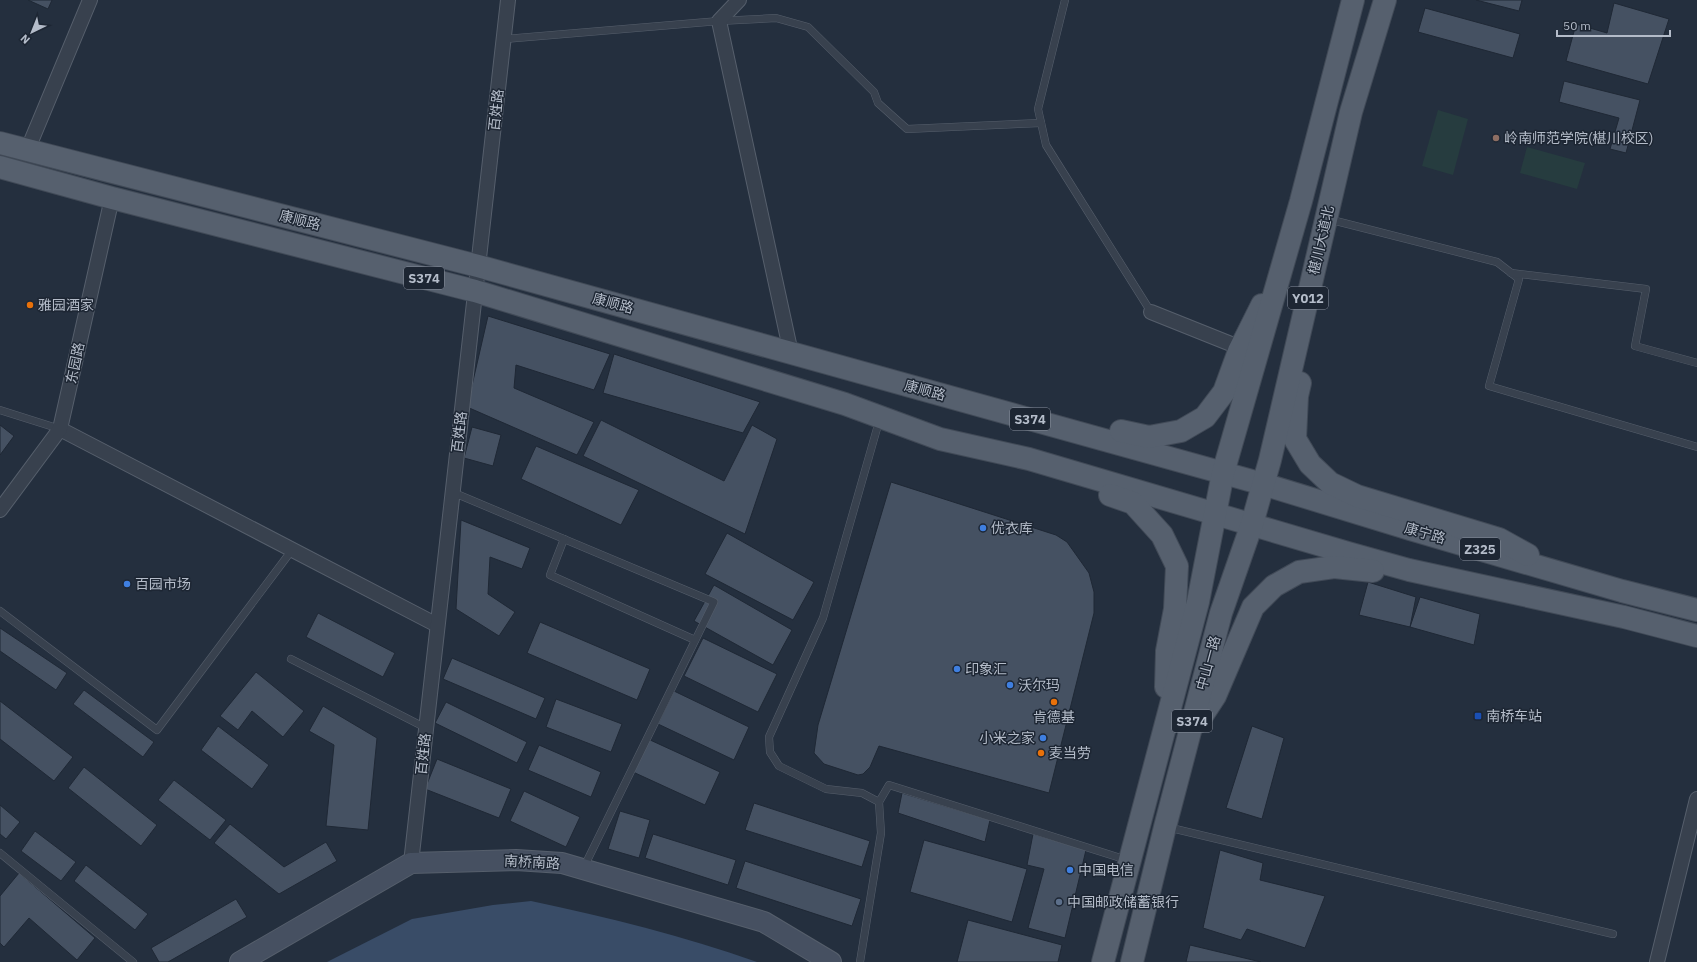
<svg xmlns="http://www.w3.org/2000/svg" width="1697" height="962" font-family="'IBM Plex Sans','Noto Sans SC',sans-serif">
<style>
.green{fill:#263c3f}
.water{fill:#394c67}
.building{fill:#455162;stroke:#1f2835}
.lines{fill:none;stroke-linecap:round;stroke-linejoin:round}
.lane-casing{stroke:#565f6c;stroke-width:8}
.street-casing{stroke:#565f6c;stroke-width:16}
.secondary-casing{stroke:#565f6c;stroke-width:22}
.primary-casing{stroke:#414a57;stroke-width:24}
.lane{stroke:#38414e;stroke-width:7}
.street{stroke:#38414e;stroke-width:14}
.secondary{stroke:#465061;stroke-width:20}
.primary{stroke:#56606e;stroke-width:22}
.education-dot{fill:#8d6e63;stroke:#1d2633;stroke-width:1.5}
.food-dot{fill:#e8710a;stroke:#1d2633;stroke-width:1.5}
.shop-dot{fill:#3f7fe0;stroke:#1d2633;stroke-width:1.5}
.transit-dot{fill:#1a4fb4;stroke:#1d2633;stroke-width:1.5}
.service-dot{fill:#5c6f8a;stroke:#1d2633;stroke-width:1.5}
.labels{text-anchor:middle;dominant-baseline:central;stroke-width:3;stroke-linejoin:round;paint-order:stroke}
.shield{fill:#1d2633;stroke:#878f9c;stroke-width:1}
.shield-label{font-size:13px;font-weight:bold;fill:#b4bcc9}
.street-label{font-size:14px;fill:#b4bcc9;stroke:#1d2633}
.poi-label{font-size:14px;fill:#b4bcc9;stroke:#1d2633;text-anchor:start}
</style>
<rect width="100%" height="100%" fill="#242f3e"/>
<g class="green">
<path d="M1438,110L1468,119L1453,175L1422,166Z"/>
<path d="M1527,147L1585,163L1577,189L1520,173Z"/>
</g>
<path class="water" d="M531,901C608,917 683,936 757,962H327L412,919L493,905Z"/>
<g class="building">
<path d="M28,0H52L48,9Z"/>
<path d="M1476,0H1522L1519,11Z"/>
<path d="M1614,3L1669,19L1648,84L1566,61L1576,24L1607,33Z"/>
<path d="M1425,8L1520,34L1513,58L1418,32Z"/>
<path d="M1564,81L1640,100L1626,153L1610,149L1619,118L1559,102Z"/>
<path d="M488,316L610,354L594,390L516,365L514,388L594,422L577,455L467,407Z"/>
<path d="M614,354L760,402L743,433L603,393Z"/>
<path d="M601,420L724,481L752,425L777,439L745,534L583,456Z"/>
<path d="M0,425L14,436L0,455Z"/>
<path d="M472,427L501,435L493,466L464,458Z"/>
<path d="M536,446L639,490L621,525L521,479Z"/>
<path d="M891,482L1056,535L1067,542L1089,573L1094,592V613L1049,793L879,746L870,767L863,774L858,775L824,764L814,753L818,725Z"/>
<path d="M461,520L530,548L522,569L490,557L488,594L515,612L499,636L456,609Z"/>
<path d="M727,533L814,582L793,620L705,574Z"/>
<path d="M1368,582L1416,597L1410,627L1359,615Z"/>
<path d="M714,585L792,630L773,665L694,621Z"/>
<path d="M1420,597L1480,614L1474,645L1410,627Z"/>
<path d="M318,613L395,653L383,677L306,637Z"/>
<path d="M540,622L650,669L637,700L527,653Z"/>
<path d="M0,628L67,673L56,690L0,651Z"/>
<path d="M703,638L777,674L758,712L684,676Z"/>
<path d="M452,658L545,698L536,719L443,679Z"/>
<path d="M256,672L304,711L283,737L252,711L238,730L220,716Z"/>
<path d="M84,690L154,742L143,757L73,704Z"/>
<path d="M674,691L749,727L734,760L658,724Z"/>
<path d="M556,699L622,724L611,752L546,727Z"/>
<path d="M0,701L73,757L54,781L0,739Z"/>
<path d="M446,702L527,742L517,763L435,723Z"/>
<path d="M323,706L377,738L368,830L326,826L334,745L309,731Z"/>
<path d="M218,726L269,765L252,789L201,750Z"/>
<path d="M1252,726L1284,738L1262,819L1226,808Z"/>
<path d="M648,739L720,772L705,805L633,772Z"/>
<path d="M539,745L601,772L591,797L528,770Z"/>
<path d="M437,759L511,789L499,818L425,789Z"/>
<path d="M84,767L157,825L141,846L68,788Z"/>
<path d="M174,780L226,820L210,840L158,800Z"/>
<path d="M524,791L580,817L566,847L510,821Z"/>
<path d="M902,793L990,820L985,842L898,813Z"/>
<path d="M754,803L870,841L862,867L745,830Z"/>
<path d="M0,805L20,822L6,839L0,834Z"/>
<path d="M620,811L650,820L639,858L608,849Z"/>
<path d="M230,824L284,867L326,842L337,861L279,894L214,843Z"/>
<path d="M35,831L76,862L61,881L21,851Z"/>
<path d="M653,834L736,860L728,885L645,858Z"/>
<path d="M1033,834L1086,850L1065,938L1028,928L1044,869L1027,865Z"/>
<path d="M924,840L1027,869L1012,922L910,892Z"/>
<path d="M1220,850L1263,863L1260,880L1325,896L1305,948L1247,929L1241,940L1203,928Z"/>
<path d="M745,861L861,899L852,926L736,888Z"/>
<path d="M86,865L148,914L135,930L74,881Z"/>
<path d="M19,873L95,938L77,960L29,918L4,947L0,943V896Z"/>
<path d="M236,899L247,917L168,962H159L151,948Z"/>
<path d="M968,920L1062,945L1058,962H957Z"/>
<path d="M1190,945L1261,962H1186Z"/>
</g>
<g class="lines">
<g class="lane-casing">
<g id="lane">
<path d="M1065,0L1038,109L1046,145L1151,312"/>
<path d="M504,39L719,21L776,18L808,27L874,92L878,103L907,129L1041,123"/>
<path d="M1328,219L1497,262L1519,279L1489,386L1697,447"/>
<path d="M1511,273L1646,289L1635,346L1697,363"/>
<path d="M0,410L60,429"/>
<path d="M452,492L714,602L584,867"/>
<path d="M564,539L550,575L695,640"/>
<path d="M0,611L157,730L292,550"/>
<path d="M291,659L426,728"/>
<path d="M879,802L889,785L1127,860"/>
<path d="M1167,827L1613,934"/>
<path d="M0,853L133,962"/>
<path d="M860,962L881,833L879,802L862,793L826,789L779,766L770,752L769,737L823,618L880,418"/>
</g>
</g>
<g class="street-casing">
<g id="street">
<path d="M739,0L719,21L791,353"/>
<path d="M27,151L90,0"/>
<path d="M1151,312L1241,348"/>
<path d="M60,429L437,625"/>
<path d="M0,510L60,429L112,198"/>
<path d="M411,863L508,0"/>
<path d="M1657,962L1697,799"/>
</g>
</g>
<g class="secondary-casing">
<path id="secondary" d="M240,962L411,863L516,860L562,863L764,922L831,962"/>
</g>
<g class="primary-casing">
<g id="primary">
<path d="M0,143L478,266L1263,484L1410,529L1622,591L1697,610"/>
<path d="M0,167L112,198L475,291L845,404L940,439L1029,459L1348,553L1409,570L1624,617L1697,636"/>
<path d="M1300,383L1297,396L1295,439L1310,464L1330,483L1357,496L1499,539L1528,555"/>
<path d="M1121,431L1149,437L1181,431L1205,417L1224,392L1239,351L1262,305"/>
<path d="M1110,495L1133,503L1162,535L1177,566L1175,609L1167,651L1166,687"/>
<path d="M1198,722L1215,696L1253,607L1274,586L1299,572L1334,567L1373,571"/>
<path d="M1103,962L1198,602L1223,473L1301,201L1353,0"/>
<path d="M1132,962L1165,827L1221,613L1252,524L1270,460L1351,112L1385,0"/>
</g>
</g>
<use href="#lane" class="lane"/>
<use href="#street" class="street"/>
<use href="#secondary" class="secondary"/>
<use href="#primary" class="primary"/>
</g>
<circle class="education-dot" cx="1496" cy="138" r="4"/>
<g class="food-dot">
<circle cx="30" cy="305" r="4"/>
<circle cx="1054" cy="702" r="4"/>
<circle cx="1041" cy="753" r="4"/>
</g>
<g class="shop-dot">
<circle cx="983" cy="528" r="4"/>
<circle cx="127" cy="584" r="4"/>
<circle cx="957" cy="669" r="4"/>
<circle cx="1010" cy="685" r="4"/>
<circle cx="1043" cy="738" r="4"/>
<circle cx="1070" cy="870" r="4"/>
</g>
<rect class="transit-dot" x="1474" y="712" width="8" height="8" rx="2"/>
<circle class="service-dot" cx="1059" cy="902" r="4"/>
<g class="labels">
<g class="shield">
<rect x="404" y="267" width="40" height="22" rx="3"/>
<rect x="1288" y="287" width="40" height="22" rx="3"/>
<rect x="1010" y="408" width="40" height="22" rx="3"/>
<rect x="1460" y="538" width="40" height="22" rx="3"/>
<rect x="1172" y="710" width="40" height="22" rx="3"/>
</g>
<g class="shield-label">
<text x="424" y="278">S374</text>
<text x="1308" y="298">Y012</text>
<text x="1030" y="419">S374</text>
<text x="1480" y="549">Z325</text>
<text x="1192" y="721">S374</text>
</g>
<g class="street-label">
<text transform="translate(496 110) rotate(-84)">百姓路</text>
<text transform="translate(300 220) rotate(14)">康顺路</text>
<text transform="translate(1321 240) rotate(-77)">椹川大道北</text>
<text transform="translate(613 303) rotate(15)">康顺路</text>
<text transform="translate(75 363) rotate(-78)">东园路</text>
<text transform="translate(925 390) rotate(15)">康顺路</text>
<text transform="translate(459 432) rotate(-83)">百姓路</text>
<text transform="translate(1425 533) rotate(16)">康宁路</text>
<text transform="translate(1208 663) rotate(-75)">中山一路</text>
<text transform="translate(423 754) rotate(-84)">百姓路</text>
<text transform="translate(532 862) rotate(3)">南桥南路</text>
</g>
<g class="poi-label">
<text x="1504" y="138">岭南师范学院(椹川校区)</text>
<text x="38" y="305">雅园酒家</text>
<text x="991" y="528">优衣库</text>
<text x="135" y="584">百园市场</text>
<text x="965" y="669">印象汇</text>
<text x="1018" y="685">沃尔玛</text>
<text x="1486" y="716">南桥车站</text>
<text x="1054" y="717" text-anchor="middle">肯德基</text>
<text x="1035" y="738" text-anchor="end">小米之家</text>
<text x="1049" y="753">麦当劳</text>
<text x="1078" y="870">中国电信</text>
<text x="1067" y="902">中国邮政储蓄银行</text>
</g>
</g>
<g transform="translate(32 32) rotate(223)" stroke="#1d2633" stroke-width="3" paint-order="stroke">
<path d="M0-3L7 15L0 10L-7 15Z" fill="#b4bcc9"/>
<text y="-6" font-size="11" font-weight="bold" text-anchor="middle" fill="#b4bcc9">N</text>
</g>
<path d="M1557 30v6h113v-6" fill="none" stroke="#b4bcc9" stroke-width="2"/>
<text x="1563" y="30" font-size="12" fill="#b4bcc9" stroke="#1d2633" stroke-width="3" paint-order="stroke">50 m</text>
</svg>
